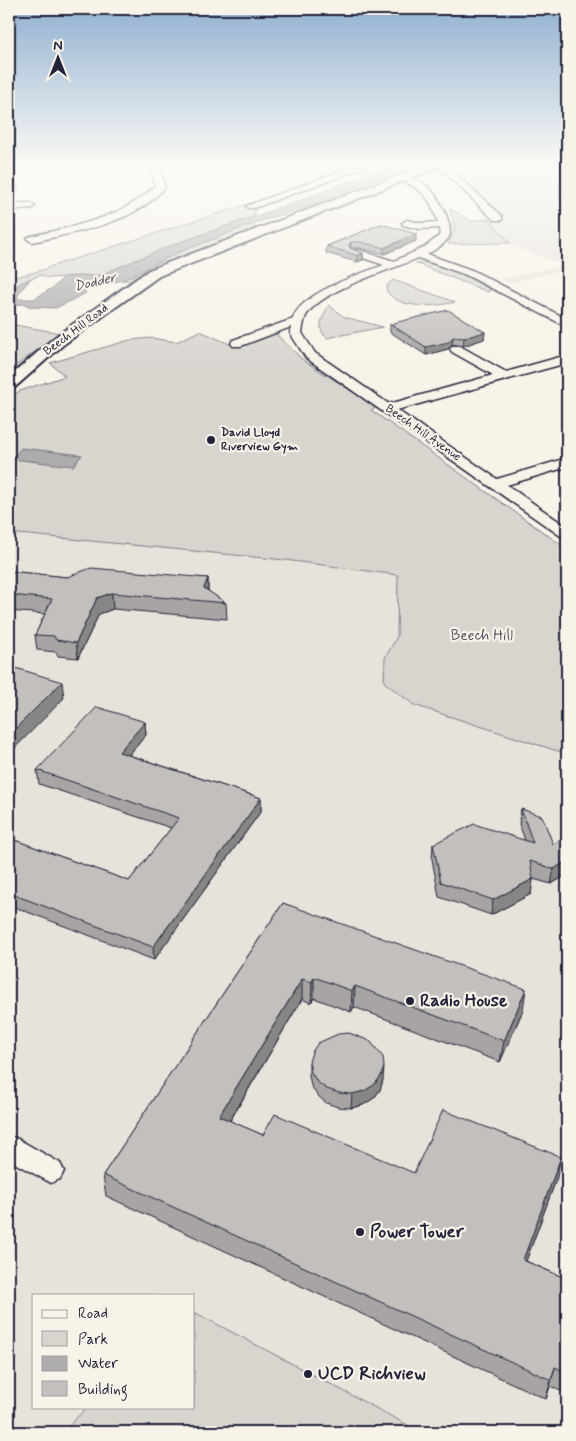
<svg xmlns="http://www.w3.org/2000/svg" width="576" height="1441" font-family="Mynerve,sans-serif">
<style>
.built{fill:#e7e3db;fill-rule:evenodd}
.green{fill:#d8d5cf;stroke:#7d7c85}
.water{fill:#aeabad;stroke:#76747f}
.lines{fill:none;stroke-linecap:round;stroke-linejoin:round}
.minor-casing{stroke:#22223b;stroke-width:3}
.tertiary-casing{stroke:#22223b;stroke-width:4}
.minor{fill:#f7f3e8;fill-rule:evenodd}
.tertiary{fill:#f7f3e8;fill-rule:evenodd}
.wall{fill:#a7a4a3;stroke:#22223b}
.shaded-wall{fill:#888684;stroke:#22223b}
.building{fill:#c2bfbd;stroke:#22223b}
.poi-dot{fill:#22223b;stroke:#f7f3e8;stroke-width:2}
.labels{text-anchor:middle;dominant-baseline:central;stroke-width:4.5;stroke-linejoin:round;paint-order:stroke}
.far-street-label{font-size:12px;fill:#22223b;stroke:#f7f3e8}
.far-poi-label{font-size:12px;font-weight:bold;fill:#22223b;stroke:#f7f3e8;text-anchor:start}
.far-water-label{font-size:14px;font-style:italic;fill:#535263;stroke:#f7f3e8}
.park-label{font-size:15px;fill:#504f60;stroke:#f7f3e8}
.near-poi-label{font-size:18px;font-weight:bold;fill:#22223b;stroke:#f7f3e8;text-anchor:start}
</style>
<rect width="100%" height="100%" fill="#f7f3e8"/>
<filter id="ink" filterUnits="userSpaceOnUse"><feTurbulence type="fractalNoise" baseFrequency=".02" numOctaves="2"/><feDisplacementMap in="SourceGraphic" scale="10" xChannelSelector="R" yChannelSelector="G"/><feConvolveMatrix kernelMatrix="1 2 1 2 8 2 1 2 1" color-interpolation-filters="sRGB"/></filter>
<g filter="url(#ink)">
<g class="built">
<path d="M447,166H567V269L508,283L500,280L562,265L511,245L489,219L504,217L458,174H460L454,167Z"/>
<path d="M9,533L285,560L398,575L397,637L385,658L414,705L567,754V1432H9ZM34,1295H194V1407H34Z"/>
</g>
<g class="green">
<path d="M245,205L255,206V216L175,244L100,275L48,278L40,275L27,280L9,292V279C24,274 38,273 52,266Z"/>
<path d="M450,209L471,221L489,219L510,243L448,244L455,229Z"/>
<path d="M255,223L254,229L143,272L130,281L123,280L177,253Z"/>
<path d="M415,263C440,261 469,278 491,290L488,292Z"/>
<path d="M393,280L455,302C436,307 398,310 386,290L388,284Z"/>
<path d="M329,305L344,317L383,327L327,338C315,328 323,317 329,305Z"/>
<path d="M9,324L60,333L9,371Z"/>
<path d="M200,331L234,346L274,332L303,360L377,407L371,410L567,549V754L414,705L384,682L385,658L397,637L398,575L285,560L9,533V397L20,391L65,376L50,363L130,340L152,338L176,342Z"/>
<path d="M194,1312L421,1432H63L87,1407H194Z"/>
</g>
<g class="water">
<path d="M389,166H411L319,203L255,223L177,253L123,280L104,284L84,291L86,293L56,308L31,307L25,304L9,305V292L14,287L31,278L19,293L17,299H34L54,287L64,277L100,275L175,244L293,203Z"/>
<path d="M21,448L82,455L73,466L12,459Z"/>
</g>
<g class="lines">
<g class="minor-casing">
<g id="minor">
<path d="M150,166H160L165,187C135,224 76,232 32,242L27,239L28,237C73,226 121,219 155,186Z"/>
<path d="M355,166H368L254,208H248L246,206Z"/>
<path d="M438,166H447L502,216V220H494Z"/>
<path d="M403,175C412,178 422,181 428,187C438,195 454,225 449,237C445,244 434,251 427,254L474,271L567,319V327L466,275L418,258C388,272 327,287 307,314C304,318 303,327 302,333L315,353L389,404L493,375L452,352L450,349L452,346H460L506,372L567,355V363L397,410L497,479L567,458V467L507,485L567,527V539L562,537L306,358L290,333L291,327L241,346H233L231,343L233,340L293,319C299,294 361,273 384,265L351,254L350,252L351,250H359L394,261L425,247L439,236L440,228L420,229L403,225L402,223L407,220L420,223L438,222C430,198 424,190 400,180V176Z"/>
<path d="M9,183L17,186L14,200L9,203Z"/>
<path d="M30,203L35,206L33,208L9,210V204Z"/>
<path d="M9,1136L18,1139L60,1163L64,1171L60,1179L51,1183L9,1160Z"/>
</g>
</g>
<g class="tertiary-casing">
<path id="tertiary" d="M424,166H438L437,168L159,276L64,344L14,388L9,390V377L54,338L149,270Z"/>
</g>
<use href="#minor" class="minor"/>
<use href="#tertiary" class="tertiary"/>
</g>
<g class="wall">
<path d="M381,224L416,241L384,254L360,248H351V249L363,253V260L357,262L326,253L327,246Z"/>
<path d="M390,324L485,332L484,339L463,346L452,344L448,349L426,355L390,332Z"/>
<path d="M9,571L67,577L208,578V591L226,603L227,619L113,609L99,614L78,658L58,656L56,652L37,650L35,635L45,614L9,611Z"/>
<path d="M145,722L146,735L129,755L261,798V811L154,960L9,905V838L129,881L171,828L39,784L37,770Z"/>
<path d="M521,809L553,844L567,837V875L551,884L533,879L531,894L491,915L439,897L432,859L433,844L525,840L519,824Z"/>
<path d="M283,903L523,1010L500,1062L354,1007L351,1012L314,998L311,1003L302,999L230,1121L263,1135L414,1173L557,1177L526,1261L567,1279V1394L550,1386L546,1399L106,1196L103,1175Z"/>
<path d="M309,1062L383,1080L380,1090L374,1098L363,1105L351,1108L338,1107L326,1103L317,1095L311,1086L309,1075Z"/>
</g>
<g class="shaded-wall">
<path d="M416,234V241L384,254V248Z"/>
<path d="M351,242V248L348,251L349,245Z"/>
<path d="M363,253V260L357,262L358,256Z"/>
<path d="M485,332L484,339L463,346L464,338Z"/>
<path d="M453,337L452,344L448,349L426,355V347Z"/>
<path d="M208,578V593L204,588Z"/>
<path d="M112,593L113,609L99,614L78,658L76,643L97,598Z"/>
<path d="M62,682L64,698L9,754V735Z"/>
<path d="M145,722L146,735L120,765L119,752Z"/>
<path d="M261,798V811L154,960L153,947Z"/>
<path d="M567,861V875L551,884L554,869Z"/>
<path d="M533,879L531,894L491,915L493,900Z"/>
<path d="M314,977V998L311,1003L312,982Z"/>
<path d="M302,979V999L220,1137L219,1116Z"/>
<path d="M355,986L354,1007L351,1012L352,991Z"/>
<path d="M526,989L523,1010L500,1062L504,1041Z"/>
<path d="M384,1067L383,1080L380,1090L374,1098L363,1105L351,1108L352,1094Z"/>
<path d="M561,1157L557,1177L519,1280L523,1260Z"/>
<path d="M555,1367L550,1386L546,1399L551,1380Z"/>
</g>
<g class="building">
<path d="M381,224L416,234L384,248L360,242H351L349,245L350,248L363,253L358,256L327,246Z"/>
<path d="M448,310L485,332L464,338L453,337L449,342L426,347L390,324Z"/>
<path d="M91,568L208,578L204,588L226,603L112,593L97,598L76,643L56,640L54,636L35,635L52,599L9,595V571L67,577Z"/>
<path d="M9,666L62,682L9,735Z"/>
<path d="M97,707L145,722L119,752L261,798L153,947L9,893V838L129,881L179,818L37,770Z"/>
<path d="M521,809L542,816L553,844L567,837V861L554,869L530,861L533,879L493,900L441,882L433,844L474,824L533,843Z"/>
<path d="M283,903L526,989L504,1041L355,986L352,991L314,977L312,982L302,979L219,1116L263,1135L275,1114L414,1173L443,1110L561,1157L523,1260L567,1279V1373L555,1367L551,1380L103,1175Z"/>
<path d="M349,1033L370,1041L383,1057L384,1067L381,1076L374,1085L364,1091L352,1094L339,1093L327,1089L317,1082L311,1072L309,1062L312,1052L318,1043L338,1034Z"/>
</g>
</g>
<linearGradient id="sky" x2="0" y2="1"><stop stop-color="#91b0d0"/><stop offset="0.45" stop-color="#fbfaf5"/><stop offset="1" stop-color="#fbfaf5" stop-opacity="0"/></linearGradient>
<rect width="576" height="367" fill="url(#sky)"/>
<g class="poi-dot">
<circle cx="211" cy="440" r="5"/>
<circle cx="410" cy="1001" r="5"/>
<circle cx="360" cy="1232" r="5"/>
<circle cx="308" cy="1374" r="5"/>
</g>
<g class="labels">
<g class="far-street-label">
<text transform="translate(76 330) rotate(-37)">Beech Hill Road</text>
<text transform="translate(423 433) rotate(35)">Beech Hill Avenue</text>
</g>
<g class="far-poi-label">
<text x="221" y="433">David Lloyd<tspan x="221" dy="14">Riverview Gym</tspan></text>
</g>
<g class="far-water-label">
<text transform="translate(95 282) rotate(-13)">Dodder</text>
</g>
<g class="park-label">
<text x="482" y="636">Beech Hill</text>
</g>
<g class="near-poi-label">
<text x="420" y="1001">Radio House</text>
<text x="370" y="1232">Power Tower</text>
<text x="318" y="1374">UCD Richview</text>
</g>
</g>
<rect width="576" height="1441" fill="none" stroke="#f7f3e8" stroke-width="30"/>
<rect x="15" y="15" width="546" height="1411" fill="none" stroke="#22223b" stroke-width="2" filter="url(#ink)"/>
<rect x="32" y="1294" width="162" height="115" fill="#f7f3e8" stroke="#a29fa3"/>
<rect x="42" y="1310" width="25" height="8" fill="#f7f3e8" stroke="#a29fa3"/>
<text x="78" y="1318" font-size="15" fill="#22223b">Road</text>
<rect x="42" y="1331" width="25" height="15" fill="#d8d5cf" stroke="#a29fa3"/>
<text x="78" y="1344" font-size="15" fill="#22223b">Park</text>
<rect x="42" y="1356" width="25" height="15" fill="#aeabad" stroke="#a29fa3"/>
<text x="78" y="1368" font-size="15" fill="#22223b">Water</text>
<rect x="42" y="1381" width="25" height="15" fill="#c2bfbd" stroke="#a29fa3"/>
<text x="78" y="1394" font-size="15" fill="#22223b">Building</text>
<g transform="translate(58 58)" stroke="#f7f3e8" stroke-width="4" paint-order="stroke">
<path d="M0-4L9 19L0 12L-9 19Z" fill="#22223b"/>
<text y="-8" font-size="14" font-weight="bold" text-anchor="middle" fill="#22223b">N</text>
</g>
</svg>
